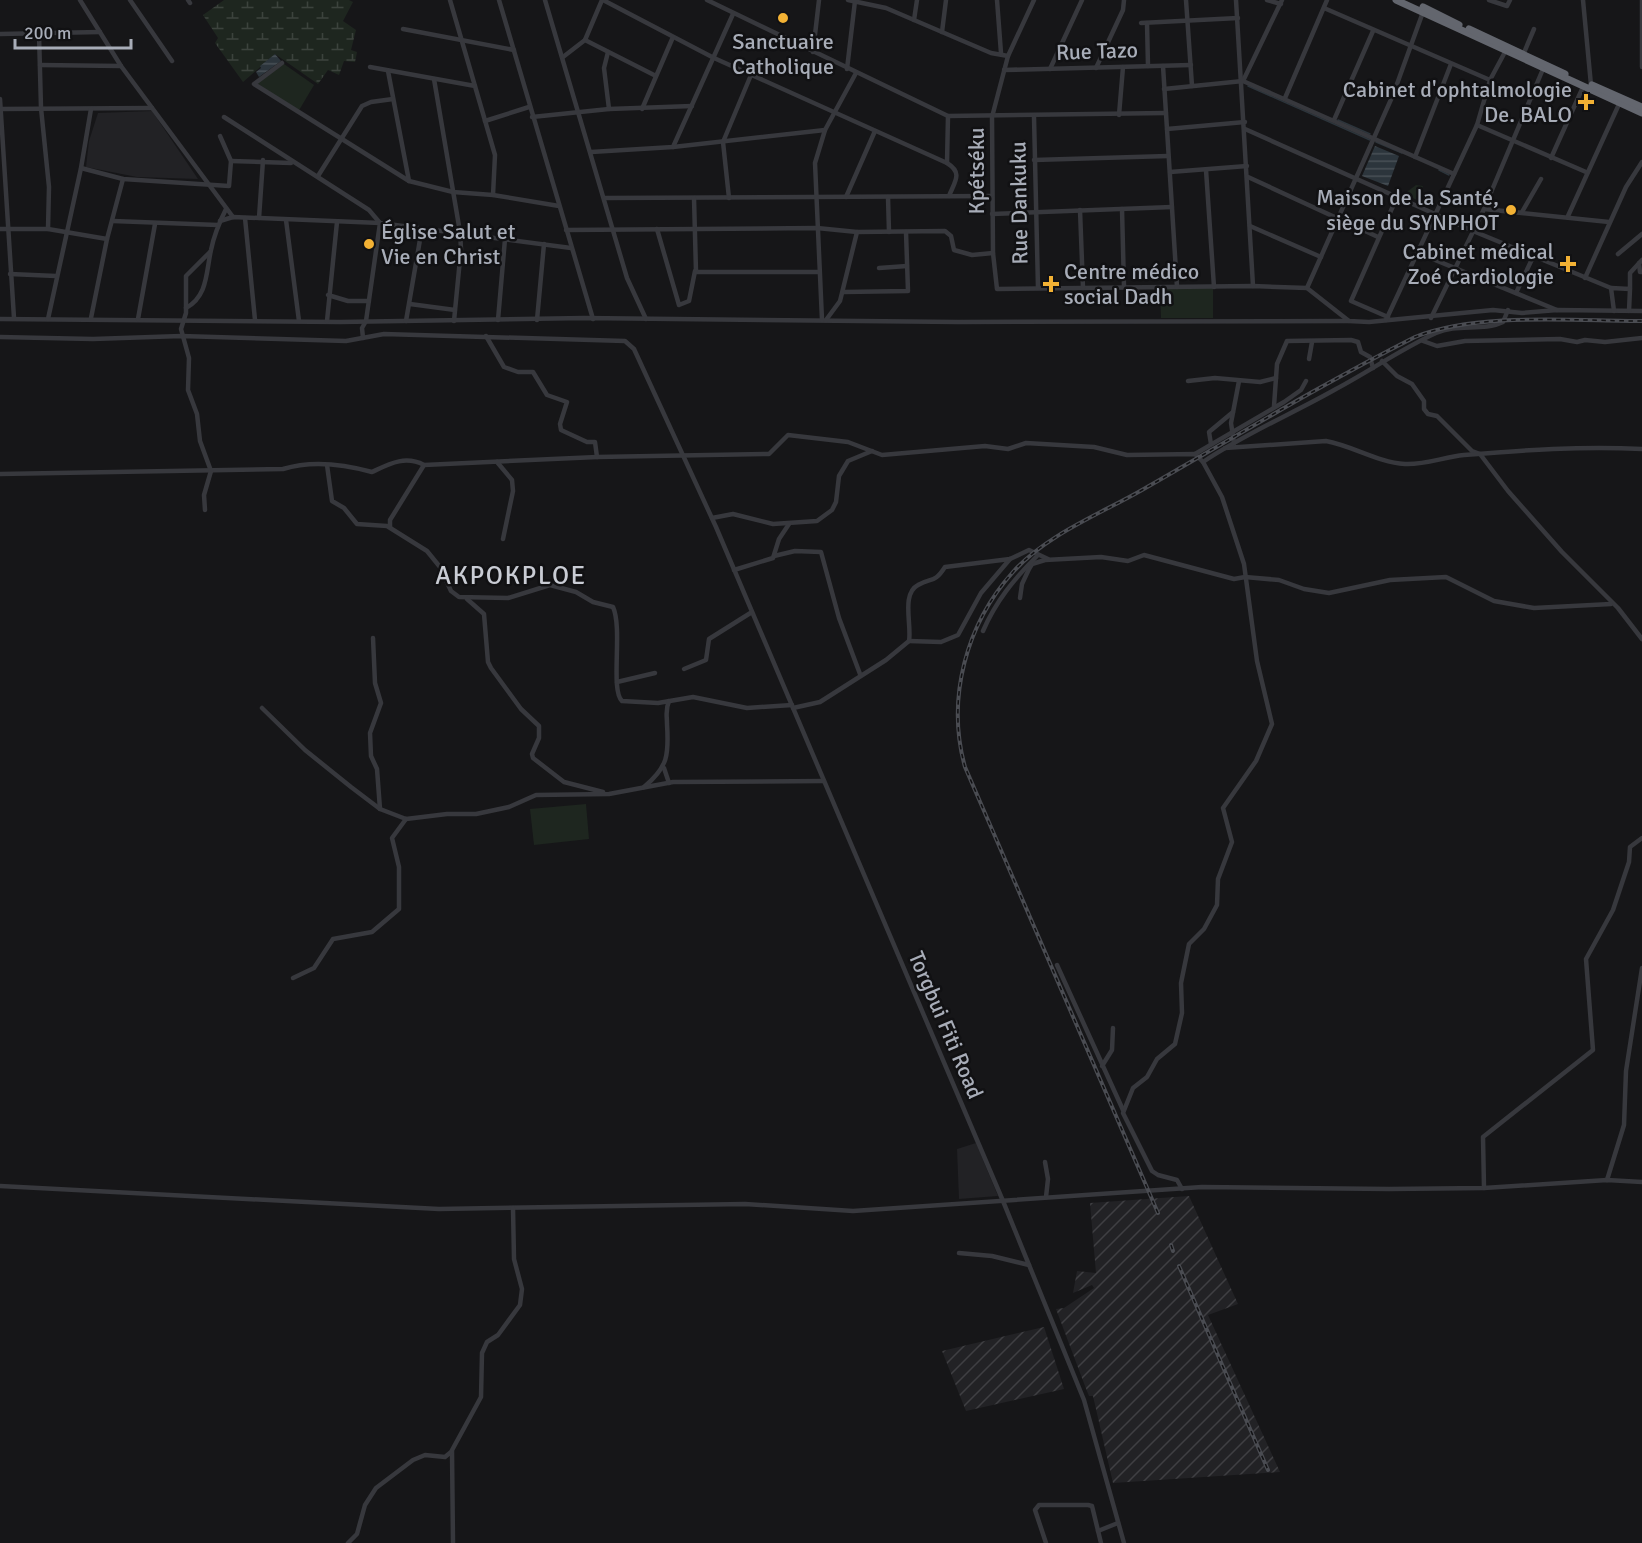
<svg xmlns="http://www.w3.org/2000/svg" width="1642" height="1543" font-family="Signika,sans-serif">
<style>
.built{fill:#222225}
.industrial{fill:url(#industrial-furrows)}
.green{fill:#1e261f}
.wetland{fill:url(#wetland-marsh)}
.water{fill:url(#water-rules)}
.lines{fill:none;stroke-linecap:round;stroke-linejoin:round}
.stream{stroke:#2c353c;stroke-width:1.5}
.minor{stroke:#37383d;stroke-width:4.5}
.highway{stroke:#63666e;stroke-width:7}
.rail-casing{stroke:#4a4c52;stroke-width:4}
.rail{stroke:#111113;stroke-width:1.5;stroke-dasharray:4.5;stroke-linecap:butt}
.poi-dot{fill:#f2b134;stroke:#111113;stroke-width:2}
.labels{text-anchor:middle;dominant-baseline:central;stroke-width:5;stroke-linejoin:round;paint-order:stroke}
.poi-label{font-size:22px;fill:#a8adb8;stroke:#111113;text-anchor:end}
.street-label{font-size:22px;fill:#a8adb8;stroke:#111113}
.quarter-label{font-size:26px;letter-spacing:1.5px;fill:#c9ccd4;stroke:#111113}
</style>
<defs>
<pattern id="industrial-furrows" width="10" height="10" patternUnits="userSpaceOnUse" patternTransform="scale(1.5)"><rect width="10" height="10" fill="#222225"/><path d="M-1 1l2-2M0 10L10 0M9 11l2-2" fill="none" stroke="#3f3f43"/></pattern>
<pattern id="wetland-marsh" width="20" height="14" patternUnits="userSpaceOnUse" patternTransform="scale(1.5)"><rect width="20" height="14" fill="#1e261f"/><path d="M1 5h8M5 5V1M11 12h8M15 12V8" fill="none" stroke="#3c433d"/></pattern>
<pattern id="water-rules" width="6" height="5" patternUnits="userSpaceOnUse" patternTransform="scale(1.5)"><rect width="6" height="5" fill="#2c353c"/><path d="M0 2.5h6" fill="none" stroke="#485056"/></pattern>
</defs>
<rect width="100%" height="100%" fill="#161618"/>
<g class="built">
<path d="M152,111L198,179L137,177L86,167L89,141L98,113Z"/>
<path d="M976,1143L998,1196L959,1199L957,1149Z"/>
</g>
<g class="industrial">
<path d="M1189,1196L1238,1304L1208,1315L1280,1472L1113,1483L1093,1396H1089L1085,1386L1056,1309L1064,1308L1094,1288L1092,1285L1073,1293L1077,1271L1096,1273L1090,1203Z"/>
<path d="M1044,1327L1064,1389L966,1411L942,1351Z"/>
</g>
<g class="green">
<path d="M284,64L314,85L298,112L257,83Z"/>
<path d="M1416,185L1423,186L1417,200L1404,194Z"/>
<path d="M1160,288H1213V318H1161Z"/>
<path d="M586,804L589,839L534,845L530,809Z"/>
</g>
<path class="wetland" d="M224,0H349L353,2L343,21L356,30L351,50L357,52L355,62L344,61L339,75L328,70L318,84L275,54L243,82L215,43L218,38L203,15Z"/>
<g class="water">
<path d="M275,54L281,61L259,77L256,72L261,68L260,66Z"/>
<path d="M1375,146L1399,156L1388,186L1362,176Z"/>
</g>
<g class="lines">
<g class="stream">
<path d="M1248,86L1370,140"/>
<path d="M1338,120L1370,134"/>
<path d="M1376,142L1402,153"/>
<path d="M1439,170L1449,175"/>
</g>
<g class="minor">
<path d="M80,0L121,66L233,217"/>
<path d="M130,0L172,61"/>
<path d="M188,0L190,3"/>
<path d="M450,0L495,155L493,195"/>
<path d="M499,0L593,319"/>
<path d="M545,0L627,278L646,319"/>
<path d="M603,0L714,58L947,163C963,173 955,181 949,196"/>
<path d="M707,0L948,116L1166,113"/>
<path d="M848,0L886,8L991,53L1008,56"/>
<path d="M997,0L1001,53"/>
<path d="M1034,0L1008,56L992,117L993,253L997,289L1253,286L1307,288L1349,321L1369,322L1493,310L1522,313L1557,310L1642,311"/>
<path d="M1186,0L1192,86"/>
<path d="M1236,0L1253,286"/>
<path d="M1267,0L1281,4"/>
<path d="M1489,0L1507,6L1510,0"/>
<path d="M1583,0L1591,85"/>
<path d="M1642,0V67"/>
<path d="M1324,8L1490,80"/>
<path d="M914,20L917,0"/>
<path d="M1141,23L1238,18"/>
<path d="M1147,23L1148,66"/>
<path d="M403,29L514,50"/>
<path d="M942,32L946,0"/>
<path d="M0,34L100,32"/>
<path d="M39,34L41,108L49,187L48,229"/>
<path d="M585,40L656,76"/>
<path d="M608,52L604,68L609,109"/>
<path d="M813,52L819,0"/>
<path d="M1523,55L1534,29"/>
<path d="M563,57L585,40L602,0"/>
<path d="M282,63L254,84L409,181L453,192L493,195L559,206"/>
<path d="M40,65L121,66"/>
<path d="M1163,66L1177,287"/>
<path d="M370,67L475,86"/>
<path d="M1096,68L1123,10L1124,0"/>
<path d="M847,69L855,1"/>
<path d="M1050,69L1082,0"/>
<path d="M1004,70L1191,65"/>
<path d="M388,71L409,181"/>
<path d="M434,79L460,232L461,249L454,321"/>
<path d="M1243,81L1282,0"/>
<path d="M1164,89L1243,81L1454,174"/>
<path d="M1285,98L1327,0"/>
<path d="M0,99L14,318"/>
<path d="M0,109L152,108"/>
<path d="M642,109L673,37"/>
<path d="M1119,115L1123,67"/>
<path d="M224,117L369,210L380,223L366,321L362,328L363,338"/>
<path d="M532,117L609,109L692,106"/>
<path d="M1034,117L1038,288"/>
<path d="M1334,120L1373,31"/>
<path d="M485,121L529,107"/>
<path d="M1477,125L1586,172"/>
<path d="M1167,129L1245,122"/>
<path d="M1245,129L1473,231L1611,288"/>
<path d="M673,147L733,14"/>
<path d="M591,152L673,147L825,130"/>
<path d="M1415,157L1451,64"/>
<path d="M1551,158L1583,87"/>
<path d="M1034,160L1168,156"/>
<path d="M231,161L291,163"/>
<path d="M947,163L948,116"/>
<path d="M81,168L123,179L229,186L231,161L220,136"/>
<path d="M1206,170L1214,287"/>
<path d="M1170,172L1247,166"/>
<path d="M318,176L362,106L371,102L393,99"/>
<path d="M1248,177L1378,237"/>
<path d="M846,197L875,131"/>
<path d="M888,197L889,232"/>
<path d="M605,198L991,196"/>
<path d="M694,198L696,272H819"/>
<path d="M729,198L723,142L751,75"/>
<path d="M1122,209L1124,287"/>
<path d="M1484,209L1609,222"/>
<path d="M1080,210L1083,288"/>
<path d="M1522,212L1541,179"/>
<path d="M992,214L1172,207"/>
<path d="M1568,216L1620,102"/>
<path d="M245,218L255,320"/>
<path d="M259,218L263,160"/>
<path d="M286,220L299,321"/>
<path d="M113,221L218,225"/>
<path d="M220,221L233,217L380,223L571,248"/>
<path d="M1250,226L1321,257"/>
<path d="M0,229H48L107,239"/>
<path d="M657,229L679,305L689,301L695,271"/>
<path d="M566,230L817,228L857,232L945,231L951,236L954,250L972,255L993,253"/>
<path d="M1418,253L1557,310"/>
<path d="M1618,254L1642,234"/>
<path d="M1639,263L1640,272H1642"/>
<path d="M879,268L907,266"/>
<path d="M10,274L56,276"/>
<path d="M1585,278L1626,187L1642,162"/>
<path d="M1307,288L1393,95L1423,12"/>
<path d="M844,292L908,291L906,232"/>
<path d="M1516,293L1534,255"/>
<path d="M328,295L348,301H369"/>
<path d="M410,304L455,310"/>
<path d="M186,308C208,296 206,272 211,250C214,235 219,223 226,209"/>
<path d="M1614,311L1611,288L1630,289V273L1642,260"/>
<path d="M1629,311L1630,289"/>
<path d="M1388,317L1351,301L1397,197"/>
<path d="M91,318L107,239L123,179"/>
<path d="M1431,318L1484,209L1543,69"/>
<path d="M0,319L340,322L584,318L958,322L1349,321"/>
<path d="M48,319L81,168L91,109"/>
<path d="M138,319L155,224"/>
<path d="M498,320L505,239"/>
<path d="M537,320L544,244"/>
<path d="M822,320L815,163L825,130L856,73"/>
<path d="M826,320L840,301L857,232"/>
<path d="M1386,320L1477,125L1490,80L1505,52"/>
<path d="M327,321L337,222"/>
<path d="M406,321L422,228"/>
<path d="M486,336L504,367L518,372H533L547,395L567,402L560,424L561,430L587,442H595L597,457"/>
<path d="M0,337L93,339L181,336L346,341L384,334L625,341L634,349L716,527L1003,1201L1084,1400L1124,1543"/>
<path d="M1423,341L1437,346L1465,341L1560,339L1577,342L1585,340L1605,342L1642,338"/>
<path d="M1309,359L1312,342"/>
<path d="M1382,361L1397,376L1412,384L1424,401V409L1428,414L1437,416L1472,451L1480,454L1508,491L1562,552L1618,608L1642,639"/>
<path d="M1188,381L1215,378L1260,382L1276,378"/>
<path d="M1274,406L1277,364L1287,341L1351,340L1358,342L1361,352L1370,357L1373,368"/>
<path d="M1234,443L1231,423L1239,381"/>
<path d="M1211,444L1209,432L1233,412"/>
<path d="M1225,448L1326,441C1353,446 1377,462 1405,464C1425,465 1444,457 1464,455C1525,450 1581,446 1642,449"/>
<path d="M1195,454L1284,402L1301,390L1306,381"/>
<path d="M497,462L512,480L513,491L503,539"/>
<path d="M1203,462C1246,433 1292,414 1336,389C1370,371 1401,349 1436,333C1457,323 1483,332 1503,322L1508,310"/>
<path d="M327,465L332,501L344,508L357,524L387,526L427,551L440,567L451,591L459,597L508,598L550,585L576,592L593,602L613,607C623,629 610,690 622,701L658,703L693,697L747,708L792,705"/>
<path d="M0,474L283,469C312,460 343,464 372,472C389,464 405,455 424,465L597,457L769,454L788,435L848,442L882,455L985,446L1008,449L1026,443L1094,447L1127,455L1195,454L1203,462L1222,497L1244,564L1257,661L1272,724L1256,761L1223,808L1232,842L1218,879L1217,905L1204,929L1189,944L1181,983L1182,1013L1175,1044L1157,1059L1147,1077L1133,1088L1123,1113L1152,1171L1158,1175L1177,1180L1182,1189"/>
<path d="M205,510L204,495L211,471L200,441L197,414L188,390L189,358L181,329L186,313V276L210,252"/>
<path d="M712,518L733,514L773,524L817,521L832,510L836,502L839,476L848,461L872,451"/>
<path d="M390,527V520L424,465"/>
<path d="M774,556L795,551L821,552L839,618L860,674"/>
<path d="M734,570L773,558L779,539L789,524"/>
<path d="M1020,598L1022,584L1029,569L1032,564L1045,560L1101,557L1128,561L1144,555L1234,579L1245,577L1279,580L1304,589L1329,593L1390,580L1446,577L1494,601L1534,608L1611,604"/>
<path d="M467,599L484,614L488,662L491,668L521,709L539,726V738L532,754L533,758L564,782L603,792"/>
<path d="M983,631C996,601 1014,579 1037,556"/>
<path d="M373,638L375,683L381,703L370,733L371,756L377,769L380,809"/>
<path d="M909,641L941,642L958,635L981,593L1010,559"/>
<path d="M684,669L706,660L709,639L752,612"/>
<path d="M617,682L655,673"/>
<path d="M262,708L305,750L351,787L380,809L406,819L447,814H476L509,807L536,795L609,794L673,782L824,781"/>
<path d="M793,708L820,702L886,660L909,641C912,625 901,594 918,585C932,577 934,584 945,567L1010,559L1029,550L1048,559"/>
<path d="M664,768L669,783"/>
<path d="M644,787C668,767 669,755 667,724C667,715 665,710 669,701"/>
<path d="M1057,965L1123,1110"/>
<path d="M293,978L314,968L333,939L372,932L399,909V867L392,838L406,819"/>
<path d="M1102,1066L1112,1050L1113,1028"/>
<path d="M1045,1162L1048,1179L1046,1197"/>
<path d="M1607,1180L1624,1125L1626,1071L1642,968"/>
<path d="M0,1186L439,1209L745,1204L853,1211L1202,1187L1389,1189L1484,1188L1607,1180L1642,1182"/>
<path d="M1484,1188L1483,1137L1593,1050L1586,959L1613,910L1629,862L1630,847L1642,838"/>
<path d="M959,1253L992,1256L1029,1265"/>
<path d="M452,1451L453,1543"/>
<path d="M1098,1531L1118,1523"/>
<path d="M348,1543L357,1534L365,1505L376,1488L413,1460L425,1455L445,1457L451,1452L481,1397L482,1353L487,1342L498,1335L520,1305L522,1289L514,1259L513,1208"/>
<path d="M1046,1543L1035,1510L1039,1505H1088L1092,1506L1101,1543"/>
</g>
<g class="highway">
<path d="M1396,0L1642,113"/>
<path d="M1423,7L1459,25"/>
<path d="M1469,29L1565,74"/>
<path d="M1592,85L1642,107"/>
</g>
<g class="rail-casing">
<g id="rail">
<path d="M1158,1213L965,767C946,699 966,624 1013,572C1046,535 1100,514 1142,490C1233,438 1322,384 1415,337C1478,312 1574,321 1642,321"/>
<path d="M1171,1245L1173,1251"/>
<path d="M1179,1266L1268,1470"/>
</g>
</g>
<use href="#rail" class="rail"/>
</g>
<g class="poi-dot">
<circle cx="783" cy="18" r="6"/>
<path d="M1583 93h6v6h6v6h-6v6h-6v-6h-6v-6h6z"/>
<circle cx="1511" cy="210" r="6"/>
<circle cx="369" cy="244" r="6"/>
<path d="M1565 255h6v6h6v6h-6v6h-6v-6h-6v-6h6z"/>
<path d="M1048 275h6v6h6v6h-6v6h-6v-6h-6v-6h6z"/>
</g>
<g class="labels">
<g class="poi-label">
<text x="783" y="41" text-anchor="middle">Sanctuaire<tspan x="783" dy="25">Catholique</tspan></text>
<text x="1572" y="89">Cabinet d'ophtalmologie<tspan x="1572" dy="25">De. BALO</tspan></text>
<text x="1499" y="197">Maison de la Santé,<tspan x="1499" dy="25">siège du SYNPHOT</tspan></text>
<text x="381" y="231" text-anchor="start">Église Salut et<tspan x="381" dy="25">Vie en Christ</tspan></text>
<text x="1554" y="251">Cabinet médical<tspan x="1554" dy="25">Zoé Cardiologie</tspan></text>
<text x="1064" y="271" text-anchor="start">Centre médico<tspan x="1064" dy="25">social Dadh</tspan></text>
</g>
<g class="street-label">
<text transform="translate(1097 51) rotate(-2)">Rue Tazo</text>
<text transform="translate(976 171) rotate(-90)">Kpétséku</text>
<text transform="translate(1019 203) rotate(-91)">Rue Dankuku</text>
<text transform="translate(946 1025) rotate(67)">Torgbui Fiti Road</text>
</g>
<g class="quarter-label">
<text x="511" y="576">AKPOKPLOE</text>
</g>
</g>
<path d="M15 39v9h116v-9" fill="none" stroke="#a8adb8" stroke-width="3"/>
<text x="24" y="39" font-size="18" fill="#a8adb8" stroke="#111113" stroke-width="4.5" paint-order="stroke">200 m</text>
</svg>
